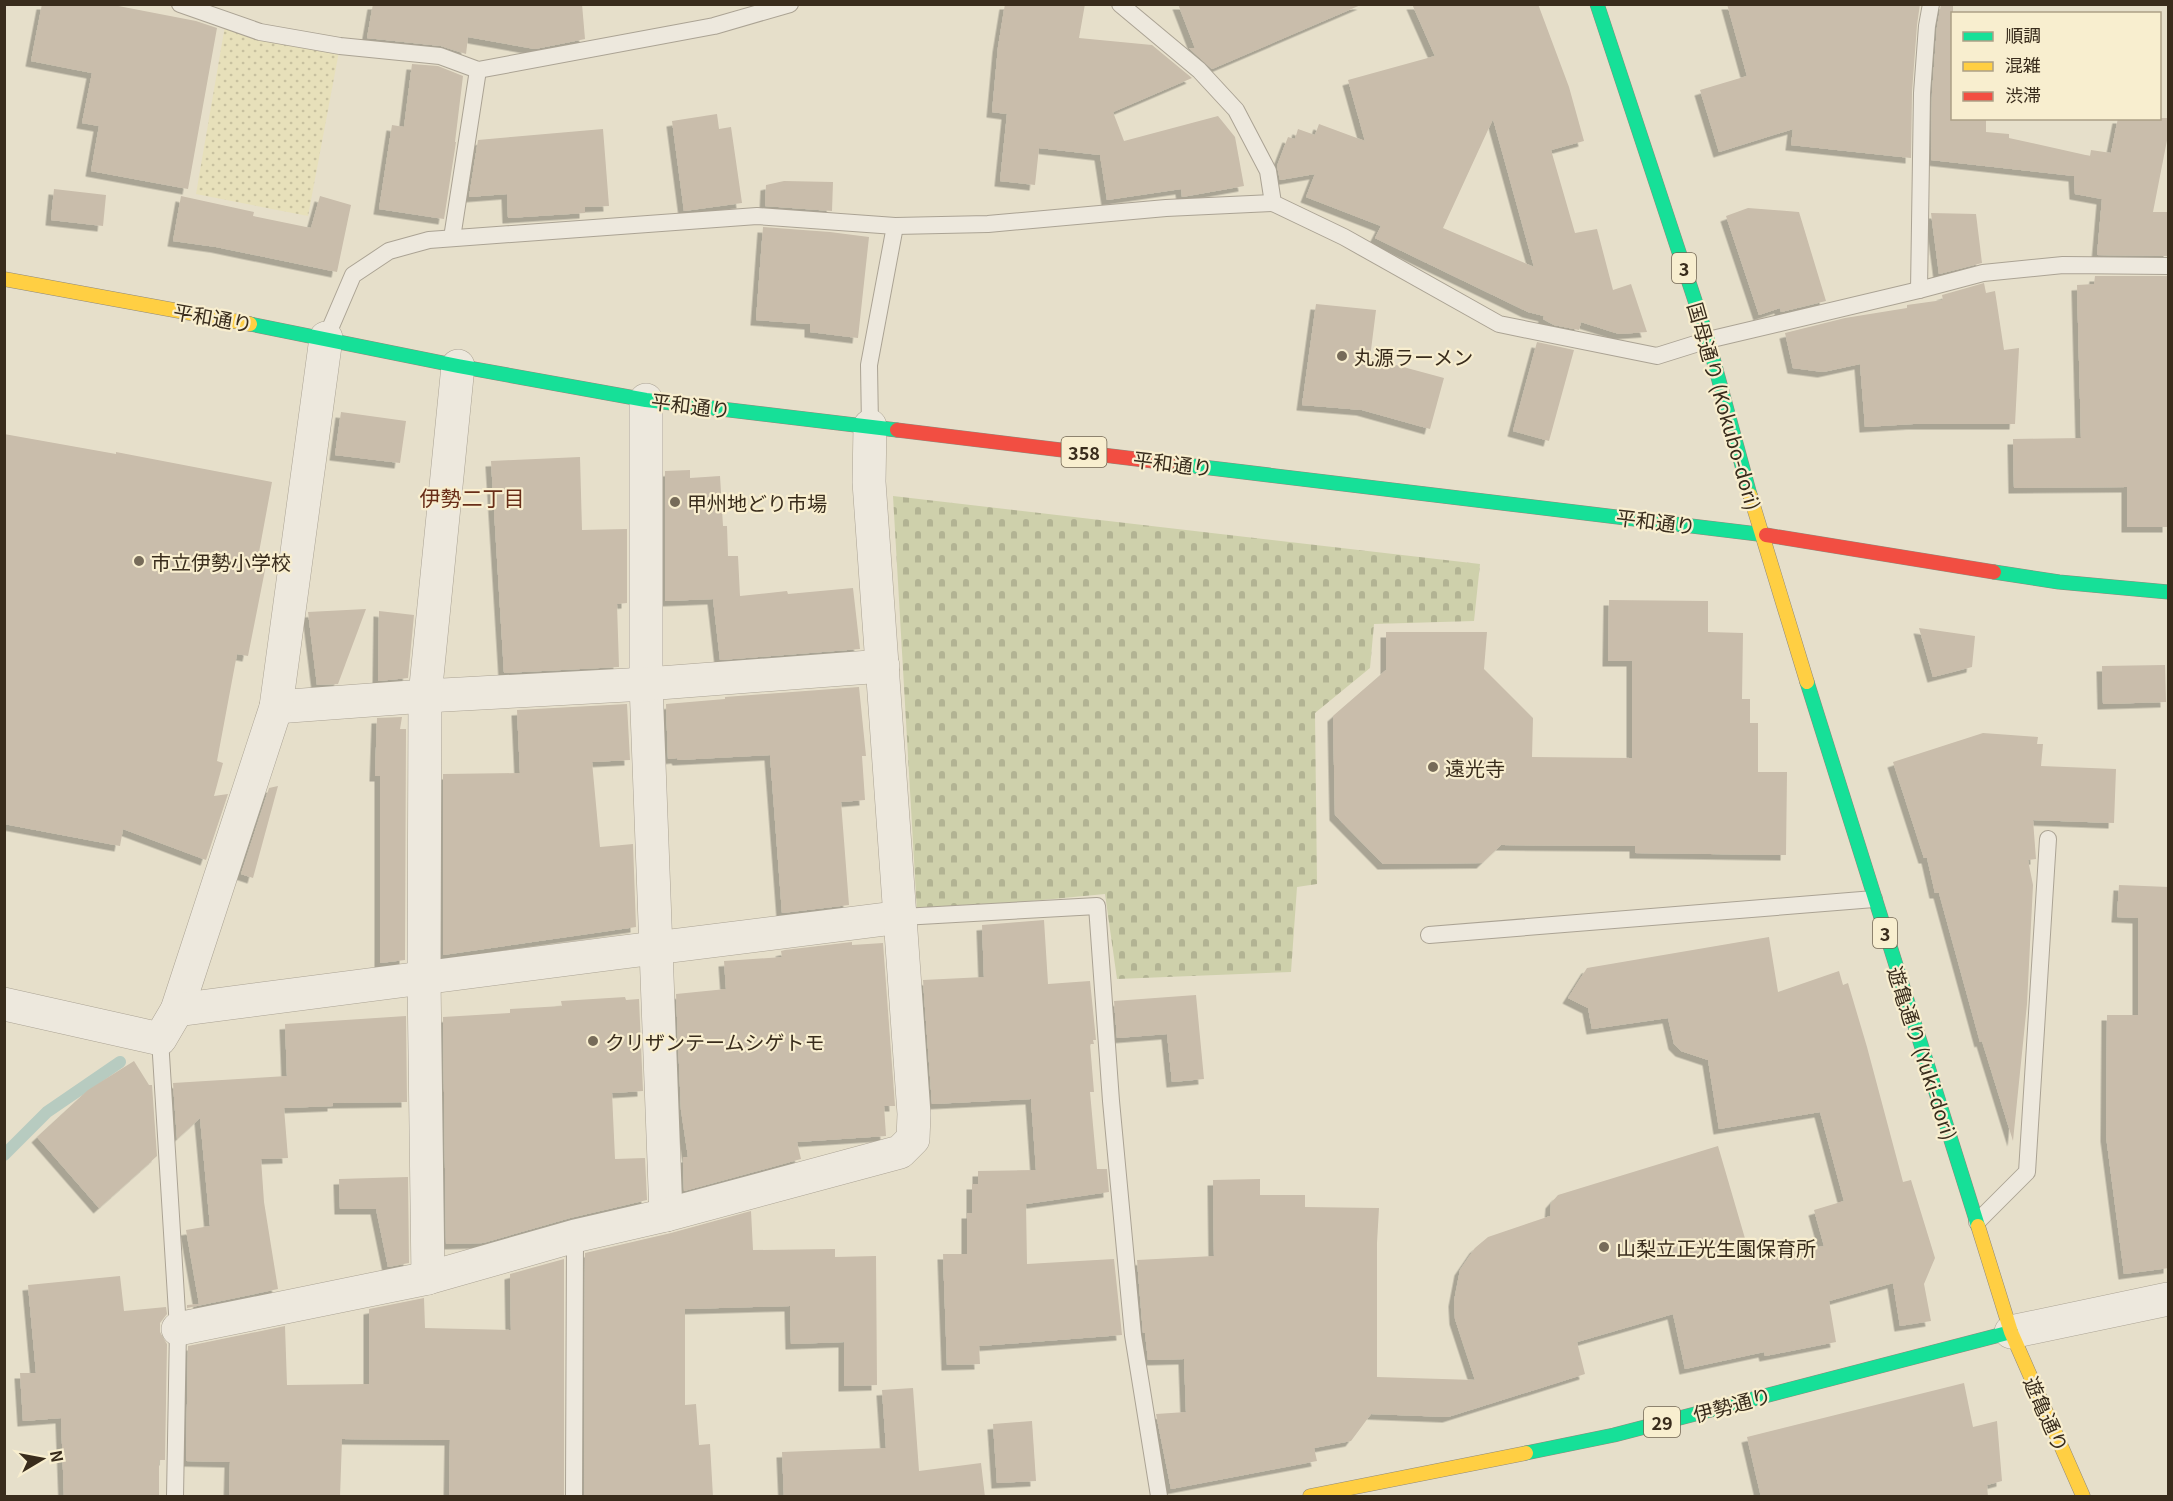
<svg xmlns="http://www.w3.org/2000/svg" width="2173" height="1501" font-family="Georgia,'Noto Sans JP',serif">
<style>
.farmland{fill:url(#farmland-dots)}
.cemetery{fill:url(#cemetery-stones)}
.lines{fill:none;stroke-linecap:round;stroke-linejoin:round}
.stream{stroke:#b7cbc0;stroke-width:12}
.building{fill:#c9bdab;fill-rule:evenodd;filter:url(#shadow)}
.lane-casing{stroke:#aba394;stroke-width:18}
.street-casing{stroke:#aba394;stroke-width:34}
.fast-casing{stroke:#90897b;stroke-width:15}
.slow-casing{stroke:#90897b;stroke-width:15}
.jam-casing{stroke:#90897b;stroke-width:15}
.lane{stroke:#ede8dd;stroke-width:16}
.street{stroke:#ede8dd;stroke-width:33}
.fast{stroke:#16e098;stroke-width:14}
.slow{stroke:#ffcf43;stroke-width:14}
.jam{stroke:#f24e42;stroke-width:14}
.poi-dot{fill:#766b59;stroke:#f8eecf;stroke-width:2}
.labels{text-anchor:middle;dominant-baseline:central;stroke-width:4.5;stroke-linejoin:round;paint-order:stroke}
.shield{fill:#f8eecf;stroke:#726652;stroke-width:1.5}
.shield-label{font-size:18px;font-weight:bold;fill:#392c1c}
.street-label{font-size:20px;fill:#392c1c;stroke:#f8eecf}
.poi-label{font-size:20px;fill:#392c1c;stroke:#f8eecf;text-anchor:start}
.neighbourhood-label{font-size:21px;fill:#692e18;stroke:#f8eecf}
</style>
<defs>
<pattern id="farmland-dots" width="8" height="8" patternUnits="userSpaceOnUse" patternTransform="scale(1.5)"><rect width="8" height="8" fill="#e7e0ba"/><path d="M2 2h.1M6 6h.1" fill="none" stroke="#c7c09f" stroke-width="1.8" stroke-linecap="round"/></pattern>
<pattern id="cemetery-stones" width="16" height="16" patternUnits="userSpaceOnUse" patternTransform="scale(1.5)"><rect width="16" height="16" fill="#ced0ab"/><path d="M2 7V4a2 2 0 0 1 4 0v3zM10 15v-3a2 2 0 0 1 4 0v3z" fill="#b2b393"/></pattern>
<filter id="shadow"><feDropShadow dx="-5.5" dy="5.5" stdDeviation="0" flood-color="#0004"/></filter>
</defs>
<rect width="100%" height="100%" fill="#e6dfca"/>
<path class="farmland" d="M226,20L340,46L308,216L196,194Z"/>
<path class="cemetery" d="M893,496L1480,564L1474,621L1374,624L1370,668L1315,713L1317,884L1297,887L1291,972L1117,979L1105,894L917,912Z"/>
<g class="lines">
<path class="stream" d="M4,1155L47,1112L120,1062"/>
</g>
<g class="building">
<path d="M42,4H108L196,21L217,28L188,189L91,171L99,126L82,123L92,73L31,61Z"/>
<path d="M373,4H582L585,39L535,49L468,37L466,54L441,46L367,38Z"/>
<path d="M1005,4H1085L1079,38L1152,45L1192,78L1113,112L1124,141L1218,116L1235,137L1244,186L1182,197L1181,189L1107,200L1100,155L1039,148L1035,185L1000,181L1007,114L992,112L998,47Z"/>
<path d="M1178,4H1363L1212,69L1189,48H1195Z"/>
<path d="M1412,4H1538L1569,87L1584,141L1551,150L1575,233L1597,229L1613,290L1631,284L1647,332L1619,334L1581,322L1579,330L1554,325L1543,319L1544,316L1528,312L1375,238L1381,226L1306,197L1315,174L1280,180L1277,166L1288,137L1295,139L1298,129L1315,135L1319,124L1365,141L1348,80L1435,56ZM1493,119L1534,267L1443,228Z"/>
<path d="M1727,4H1920L1917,25L1912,92L1911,158L1791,145L1793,129L1719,152L1700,90L1747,76Z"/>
<path d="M1941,4H1953V118H1986V132L2009,134V138L2090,156L2091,150L2111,153L2118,118H2169V130L2153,212H2169V256L2097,255L2102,199L2075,194L2074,176L1931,160L1932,93L1937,27Z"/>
<path d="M412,64L438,66L463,76L455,142H456L444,219L379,209L392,125L404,127Z"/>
<path d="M717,114L719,129L731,127L742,203L684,211L672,121Z"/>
<path d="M603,129L609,206L585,207V213L508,218L507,194L469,197L478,140Z"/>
<path d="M784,181L833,182L832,211L765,206L766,185Z"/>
<path d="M54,189L106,195L103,226L51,220Z"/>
<path d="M181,196L254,212L253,216L311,228L320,196L351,205L337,272L216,247L173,241Z"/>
<path d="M1748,208L1799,212L1826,301L1781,312L1780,308L1759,315L1726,216Z"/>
<path d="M1931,213L1976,214L1982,263L1939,274Z"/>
<path d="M763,227L830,232L869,237L858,338L810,332V324L756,320Z"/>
<path d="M2095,276H2169L2168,527H2127V487L2014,488L2013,439L2081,438L2077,285L2094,284Z"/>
<path d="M1984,283L1986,293L1995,291L2004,350L2019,348L2015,424H1913L1865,427L1860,364L1823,372L1793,368L1785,333L1845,318L1907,308V305L1943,300L1942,295Z"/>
<path d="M1316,304L1376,310L1370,358L1444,378L1430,429L1362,410L1302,405Z"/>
<path d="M1537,342L1574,350L1549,441L1513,431Z"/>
<path d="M341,412L406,421L400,463L335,455Z"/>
<path d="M4,434L116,454V452L272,482L257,563L266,565L248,656L237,654L217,761L223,763L214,796L228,794L206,860L123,829L120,846L4,824Z"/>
<path d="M580,457L582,530L627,529V603L617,604L619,667L504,673L491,461Z"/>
<path d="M690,470V478L720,476L723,526H727L728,556H738L740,596L787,591L788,594L853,588L860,649L720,660L713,599L665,601V471Z"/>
<path d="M1609,600L1708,601V632L1743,633L1742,699H1750V723H1758V772H1787L1786,855L1635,853V846L1501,845L1482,863L1383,864L1335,815L1333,716L1386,670V632H1487L1484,669L1533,718L1532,757L1632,758V661H1608Z"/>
<path d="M366,609L338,684L317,685L308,612Z"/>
<path d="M379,611L414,615L408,678L378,681Z"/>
<path d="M1919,628L1975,636L1972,667L1933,677Z"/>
<path d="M2165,665L2166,702L2103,704L2102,666Z"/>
<path d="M859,687L866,756H862L865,800L841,802L849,905L782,913L770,755L678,760L677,758L668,759L666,704L725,699V697Z"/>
<path d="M627,704L630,760L592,762L600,847L633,844L636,927L443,955V774L520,773L517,710Z"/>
<path d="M402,717L400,729H406L405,960L380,963V776H375L377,718Z"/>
<path d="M1983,733L2038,737L2037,744H2043L2041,766L2116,769L2114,823L2033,820L2036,859L2028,860L2033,885L2027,1004L2013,1141L1982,1041L1980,1042L1939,893H1935L1927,858H1924L1893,762Z"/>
<path d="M278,786L253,878L241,874L269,788Z"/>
<path d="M2119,885L2169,887V1268L2124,1274L2106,1136L2107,1015H2138V918L2117,917Z"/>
<path d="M1044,920L1048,984L1090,981L1096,1040H1093L1094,1044H1090L1094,1092H1090L1097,1169H1107L1109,1192L1026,1204L1027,1264L1114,1259L1122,1335L979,1346L980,1364L947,1365L943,1254H967V1213H972V1184H978V1171L1036,1170L1031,1099L932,1104L923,980L984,977L982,925Z"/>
<path d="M1769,937L1778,992L1839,971L1843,985L1848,983L1867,1047L1903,1182L1911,1180L1935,1258L1924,1284L1931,1321L1900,1326L1893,1283L1829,1301L1836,1342L1765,1356L1764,1352L1685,1369L1673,1314L1577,1342L1585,1374L1448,1417L1371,1414L1351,1441L1314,1448L1317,1461L1171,1489L1156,1414L1186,1412L1184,1359L1148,1360L1145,1333H1143L1137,1260L1214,1256L1213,1180L1260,1179V1195H1305V1207L1379,1208L1377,1243V1377L1475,1380L1455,1319L1454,1301L1460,1270L1475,1248L1488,1237L1550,1216L1551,1203L1558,1195L1718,1146L1751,1259L1824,1246L1814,1210L1844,1201L1820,1112L1719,1129L1708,1060L1681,1051L1674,1044L1668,1018L1592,1029L1588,1008L1568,998L1587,968Z"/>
<path d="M852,942V945L883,943L895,1106H884L886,1136L797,1142L801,1159L684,1191L683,1157H688L681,1110L676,994L726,989L724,961L782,957L781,951L785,950Z"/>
<path d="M1196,995L1204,1079L1172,1082L1167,1034L1117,1038L1114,1001Z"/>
<path d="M625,997L626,1000L639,999L643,1091L612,1093L615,1159L645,1158L647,1200L570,1218L483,1243L446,1244L443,1017L510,1013V1009L562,1006L561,1001Z"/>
<path d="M406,1016L407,1102L333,1103V1106L284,1108L288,1158L261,1159L264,1202L278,1289L187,1308V1305L199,1304L186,1230L210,1226L200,1118L177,1139L173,1083L287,1076L285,1024Z"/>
<path d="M134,1061L149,1085H152L157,1156L99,1208L37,1137L88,1090Z"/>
<path d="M408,1177L409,1263L388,1267L376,1209H340L339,1179Z"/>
<path d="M751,1211L753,1250L835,1249V1257L876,1256L877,1385L844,1386V1342L791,1344L790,1306L685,1309V1405L696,1404L699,1445L710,1444L713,1497H584L585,1253L671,1233Z"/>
<path d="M564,1259V1497H449L450,1440L342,1439L340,1497H229L230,1462L186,1461L188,1346L285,1326L287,1385L369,1384V1309L424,1298L425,1328L511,1330L510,1274Z"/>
<path d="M120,1276L124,1311L166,1307L167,1314L160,1323V1332L167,1344L165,1460H159V1497H64L61,1418L23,1421L20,1373H36L28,1285Z"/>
<path d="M1964,1383L1973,1427L1997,1421L2002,1481L1987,1485L1988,1497H1761L1747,1437Z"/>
<path d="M913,1388L919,1471L981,1463L985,1497H866V1495L784,1497L782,1452L886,1448L882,1390Z"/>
<path d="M1032,1421L1036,1481L997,1483L993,1424Z"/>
</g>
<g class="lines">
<g class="lane-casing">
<g id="lane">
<path d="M180,4L260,32L340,46L440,56L478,70L714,26L790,4"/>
<path d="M1120,4L1199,70L1236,110L1268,171L1273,203L1344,237L1499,324L1657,356L1708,340L1919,290L1983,273L2063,265L2168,266"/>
<path d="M452,238L478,70"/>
<path d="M1919,290L1922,93L1927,26L1931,4"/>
<path d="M326,338L353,275L389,251L429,240L757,216L895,226L988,224L1166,208L1273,203"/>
<path d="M870,426L869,365L895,226"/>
<path d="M902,917L1097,906L1111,1101L1133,1335L1159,1496"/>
<path d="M1429,935L1874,899"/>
<path d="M160,1039L178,1329L175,1496"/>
<path d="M1977,1222L2027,1172L2048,839"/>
<path d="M574,1496L575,1236"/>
</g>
</g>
<g class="street-casing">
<g id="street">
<path d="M646,400V684L666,1215"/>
<path d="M276,707L425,696L646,684L883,666"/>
<path d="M4,1004L160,1039L177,1010L276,707L326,338"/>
<path d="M177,1010C419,979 660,946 902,917"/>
<path d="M428,1278L424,978L425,696L458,366"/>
<path d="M178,1329L428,1278L575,1236L666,1215L900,1152L913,1139L914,1114L869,482L870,426"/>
<path d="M2011,1332L2168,1299"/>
</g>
</g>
<g class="fast-casing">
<g id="fast">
<path d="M1597,4L1708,340L1750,495"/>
<path d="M250,324L458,366L646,400L897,430"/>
<path d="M1169,463L1766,535"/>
<path d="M1994,572L2059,582L2168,592"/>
<path d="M1807,682L1978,1226"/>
<path d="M1526,1453L1614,1435L2011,1332"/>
</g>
</g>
<g class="slow-casing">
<g id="slow">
<path d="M4,279L250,324"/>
<path d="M1750,495L1807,682"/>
<path d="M1978,1226L2011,1332L2083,1496"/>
<path d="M1310,1496L1526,1453"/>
</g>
</g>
<g class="jam-casing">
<g id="jam">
<path d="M897,430L1169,463"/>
<path d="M1766,535L1994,572"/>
</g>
</g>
<use href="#lane" class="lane"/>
<use href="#street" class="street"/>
<use href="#fast" class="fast"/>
<use href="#slow" class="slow"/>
<use href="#jam" class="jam"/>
</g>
<g class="poi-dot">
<circle cx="1342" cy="356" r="6"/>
<circle cx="675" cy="502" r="6"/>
<circle cx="139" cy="561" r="6"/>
<circle cx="1433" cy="767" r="6"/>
<circle cx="593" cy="1041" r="6"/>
<circle cx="1604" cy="1247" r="6"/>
</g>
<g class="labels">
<g class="shield">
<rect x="1672" y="253" width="24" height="30" rx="4.5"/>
<rect x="1061.5" y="437" width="45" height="30" rx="4.5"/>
<rect x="1873" y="918" width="24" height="30" rx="4.5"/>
<rect x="1644" y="1407" width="36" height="30" rx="4.5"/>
</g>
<g class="shield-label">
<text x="1684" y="268">3</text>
<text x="1084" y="452">358</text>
<text x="1885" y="933">3</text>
<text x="1662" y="1422">29</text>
</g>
<g class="street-label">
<text transform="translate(213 317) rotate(10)">平和通り</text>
<text transform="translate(691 405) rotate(7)">平和通り</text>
<text transform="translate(1725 406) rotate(74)">国母通り (Kokubo-dori)</text>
<text transform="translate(1173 463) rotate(7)">平和通り</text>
<text transform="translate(1656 521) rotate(7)">平和通り</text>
<text transform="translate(1923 1053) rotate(72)">遊亀通り (Yuki-dori)</text>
<text transform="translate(1732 1404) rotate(-15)">伊勢通り</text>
<text transform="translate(2047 1414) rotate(66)">遊亀通り</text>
</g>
<g class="poi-label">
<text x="1354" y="356">丸源ラーメン</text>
<text x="687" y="502">甲州地どり市場</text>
<text x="151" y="561">市立伊勢小学校</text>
<text x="1445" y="767">遠光寺</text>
<text x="605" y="1041">クリザンテームシゲトモ</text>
<text x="1616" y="1247">山梨立正光生園保育所</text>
</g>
<g class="neighbourhood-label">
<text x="472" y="497">伊勢二丁目</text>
</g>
</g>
<rect width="2173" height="1501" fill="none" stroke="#392c1c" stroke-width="12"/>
<rect x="1951" y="12" width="210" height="108" fill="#f8eecf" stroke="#aca087" stroke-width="1.5"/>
<rect x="1963" y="32" width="30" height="9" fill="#16e098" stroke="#aca087" stroke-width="1.5"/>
<text x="2005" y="42" font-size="18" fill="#392c1c">順調</text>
<rect x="1963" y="62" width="30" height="9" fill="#ffcf43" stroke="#aca087" stroke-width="1.5"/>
<text x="2005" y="72" font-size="18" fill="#392c1c">混雑</text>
<rect x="1963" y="92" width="30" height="9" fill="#f24e42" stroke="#aca087" stroke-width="1.5"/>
<text x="2005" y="102" font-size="18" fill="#392c1c">渋滞</text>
<g transform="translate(42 1459) rotate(80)" stroke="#f8eecf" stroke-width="4.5" paint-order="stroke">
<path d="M0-4.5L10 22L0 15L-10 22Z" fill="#392c1c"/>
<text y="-9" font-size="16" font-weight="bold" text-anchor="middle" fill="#392c1c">N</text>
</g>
</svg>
